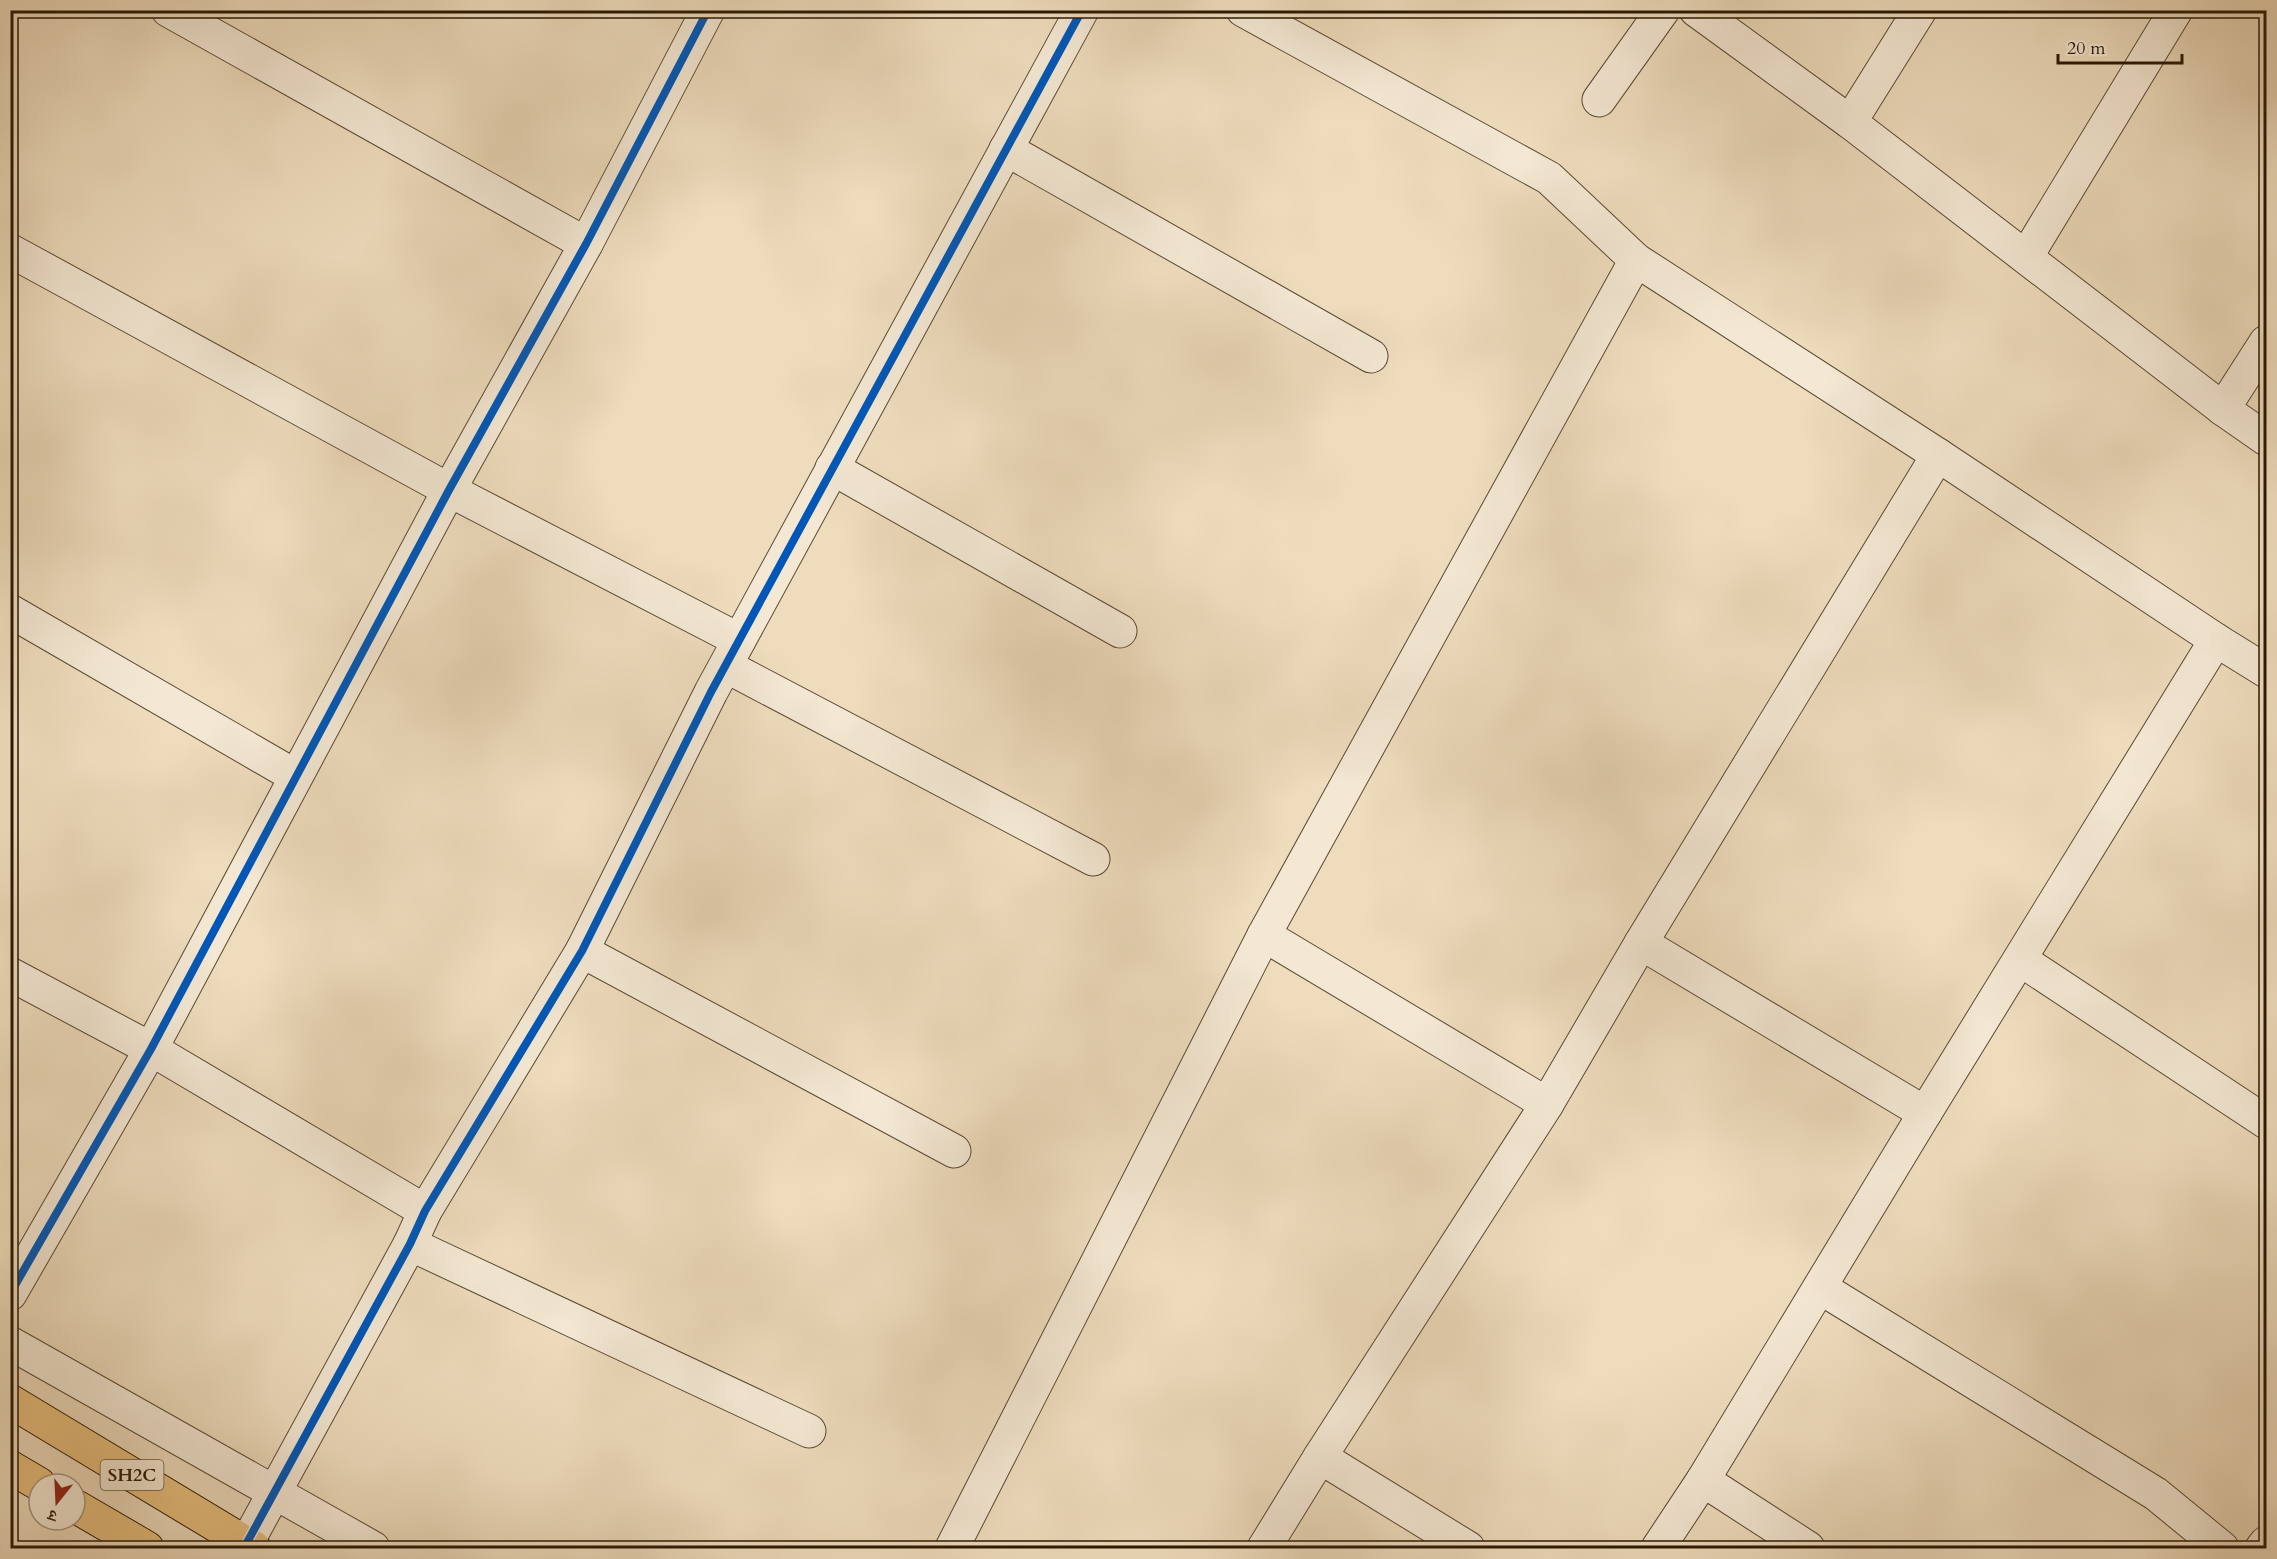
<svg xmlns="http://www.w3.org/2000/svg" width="2277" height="1559" font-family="Cardo,'Noto Serif Devanagari',serif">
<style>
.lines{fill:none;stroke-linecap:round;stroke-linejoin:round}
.minor-casing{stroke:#5a4933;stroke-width:35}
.major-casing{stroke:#291805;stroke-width:35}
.minor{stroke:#f4e8d4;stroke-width:33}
.major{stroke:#e7be7e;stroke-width:33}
.cycleway-casing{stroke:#f4e8d4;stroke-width:11}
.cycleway{stroke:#0057b8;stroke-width:8}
.labels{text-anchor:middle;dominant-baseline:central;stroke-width:5;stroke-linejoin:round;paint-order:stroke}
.shield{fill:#f4e8d4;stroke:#665643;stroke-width:1.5}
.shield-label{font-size:18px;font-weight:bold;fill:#291805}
</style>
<rect width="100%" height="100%" fill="#eedcbd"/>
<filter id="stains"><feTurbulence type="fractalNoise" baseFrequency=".00333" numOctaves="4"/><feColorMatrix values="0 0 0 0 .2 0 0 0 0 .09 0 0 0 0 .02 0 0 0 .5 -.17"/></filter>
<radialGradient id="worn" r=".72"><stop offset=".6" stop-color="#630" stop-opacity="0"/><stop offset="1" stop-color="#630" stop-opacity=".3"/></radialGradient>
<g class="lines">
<g class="minor-casing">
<g id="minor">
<path d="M168,10L586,244"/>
<path d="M1243,10L1549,178L1636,260L1938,455L2216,640L2266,671"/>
<path d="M1696,10L1850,122L2223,409L2266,439"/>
<path d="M1599,100L1663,10"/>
<path d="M1850,122L1920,10"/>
<path d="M1006,149L1371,356"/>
<path d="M11,251L449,490L739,640"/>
<path d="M2026,257L2176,10"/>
<path d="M2223,409L2266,342"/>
<path d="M832,468L1120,631"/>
<path d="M10,611L295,776"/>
<path d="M726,666L1093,859"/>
<path d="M1264,935L1547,1104"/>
<path d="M1641,943L1925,1113"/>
<path d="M582,951L954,1151"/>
<path d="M2021,960L2266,1122"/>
<path d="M10,974L151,1049L425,1211"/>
<path d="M410,1244L809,1431"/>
<path d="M1821,1288L2156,1494L2222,1548"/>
<path d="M10,1294L151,1049L449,490L586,244L708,10"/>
<path d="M10,1343L373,1548"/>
<path d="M1320,1457L1468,1548"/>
<path d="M1703,1480L1808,1548"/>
<path d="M244,1548L410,1244L425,1211L582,951L711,692L1082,10"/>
<path d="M952,1548L1264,935L1636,260"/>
<path d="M1264,1548L1320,1457L1547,1104L1641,943L1938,455"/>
<path d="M1658,1548L1703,1480L1925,1113L2216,640"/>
<path d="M2262,1548L2266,1543"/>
</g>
</g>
<g class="major-casing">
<g id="major">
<path d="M10,1401L254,1548"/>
<path d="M10,1467L39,1484"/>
<path d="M75,1506L147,1548"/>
</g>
</g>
<use href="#minor" class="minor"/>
<use href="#major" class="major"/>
<g class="cycleway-casing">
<g id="cycleway">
<path d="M10,1294L151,1049L449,490L586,244L708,10"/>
<path d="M244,1548L410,1244L425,1211L582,951L711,692L1082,10"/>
</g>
</g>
<use href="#cycleway" class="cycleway"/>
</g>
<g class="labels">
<rect class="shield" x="100.5" y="1460" width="63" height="30" rx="4.5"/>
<g class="shield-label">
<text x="132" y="1475">SH2C</text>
</g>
</g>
<rect width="2277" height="1559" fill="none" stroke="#eedcbd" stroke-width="36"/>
<rect x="12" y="12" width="2253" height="1535" fill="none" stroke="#291805" stroke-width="3"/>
<rect x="18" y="18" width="2241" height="1523" fill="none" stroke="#291805" stroke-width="1.5"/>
<g transform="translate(57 1502) rotate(198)"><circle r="28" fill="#f4e8d4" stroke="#a39581" stroke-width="1.5"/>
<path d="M0-4.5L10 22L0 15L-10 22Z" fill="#8f2418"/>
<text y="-9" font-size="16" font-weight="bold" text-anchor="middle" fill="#291805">उ</text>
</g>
<path d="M2058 54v9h124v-9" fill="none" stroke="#291805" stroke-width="3"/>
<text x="2067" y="54" font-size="18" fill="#291805" stroke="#f4e8d4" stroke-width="4.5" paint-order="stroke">20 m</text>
<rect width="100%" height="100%" filter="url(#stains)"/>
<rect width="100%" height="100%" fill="url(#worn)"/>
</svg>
